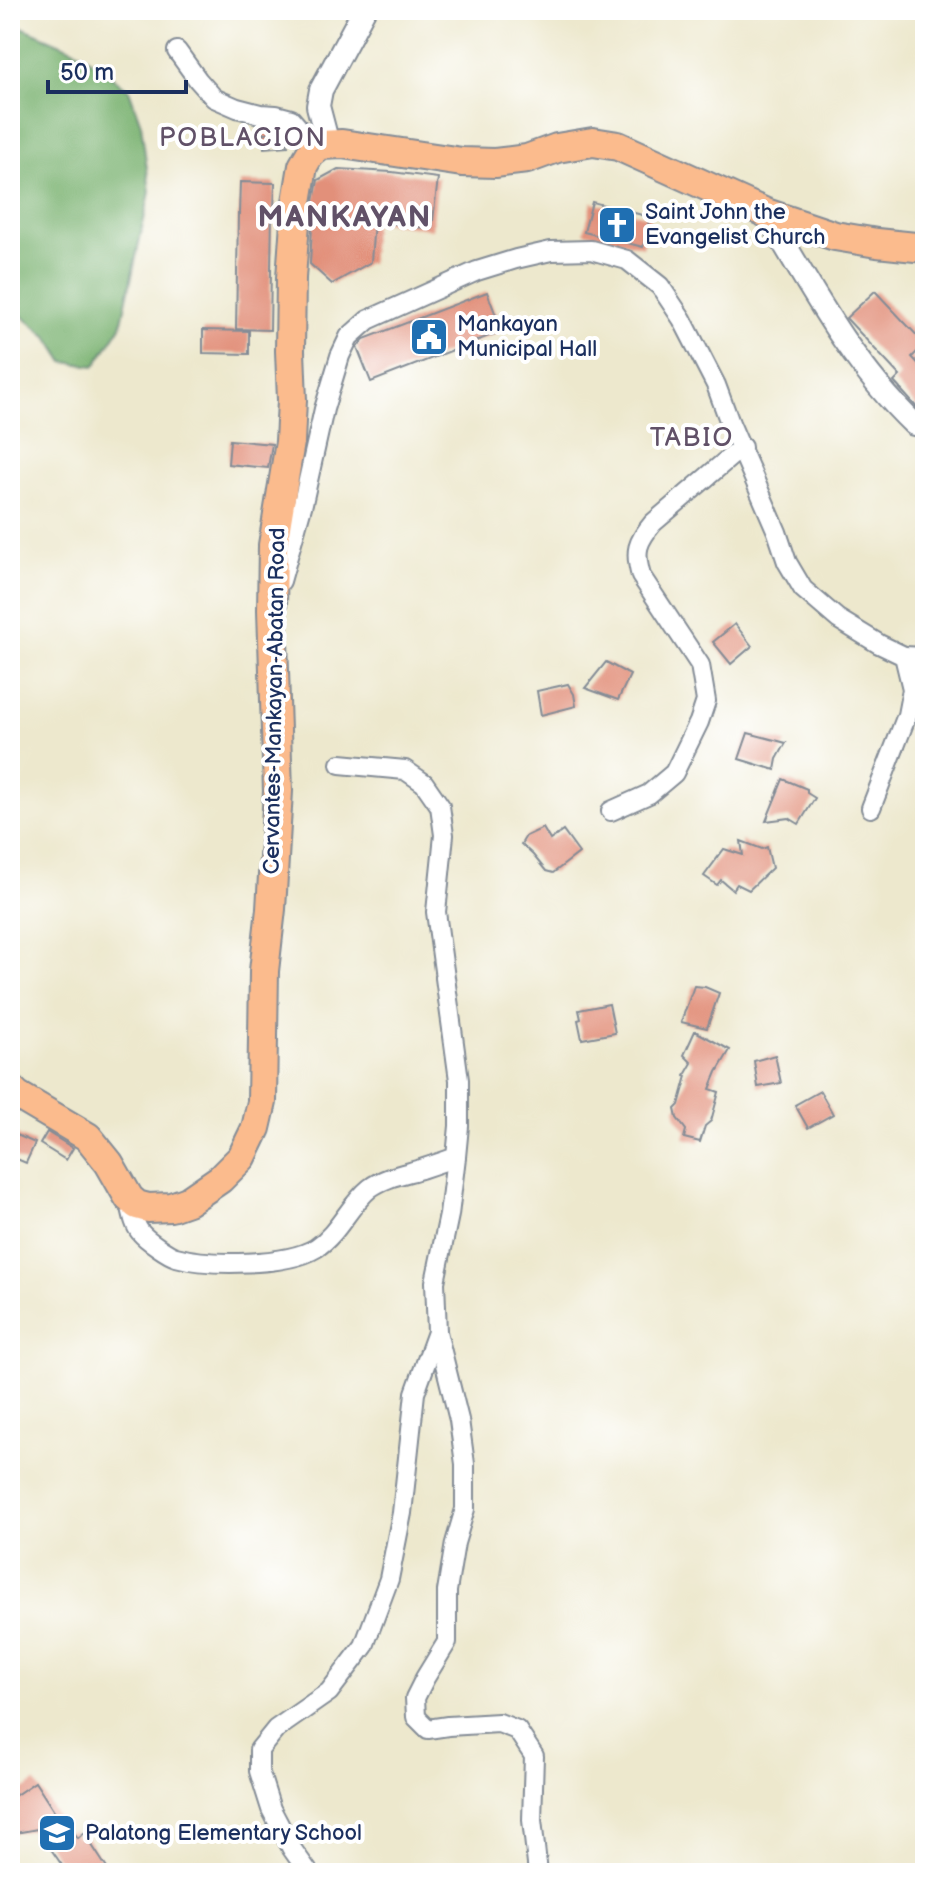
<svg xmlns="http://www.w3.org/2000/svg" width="935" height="1883" font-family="'Balsamiq Sans',sans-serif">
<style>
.forest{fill:#7ab271;stroke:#4a7068;stroke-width:2}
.building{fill:#e2907a}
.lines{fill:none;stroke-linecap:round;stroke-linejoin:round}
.minor-casing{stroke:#848c96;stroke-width:22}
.tertiary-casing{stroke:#848c96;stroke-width:26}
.primary-casing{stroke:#848c96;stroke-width:32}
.minor{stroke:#fff;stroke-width:18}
.tertiary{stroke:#fff;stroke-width:22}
.primary{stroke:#fbbb8d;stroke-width:28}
.labels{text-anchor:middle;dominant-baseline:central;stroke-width:8;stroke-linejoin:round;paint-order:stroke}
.poi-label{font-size:22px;fill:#1b2f5e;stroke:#fff;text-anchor:start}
.street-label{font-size:22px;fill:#1b2f5e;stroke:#fff}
.quarter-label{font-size:26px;letter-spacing:2px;fill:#615168;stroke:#fff}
.district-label{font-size:30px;font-weight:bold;letter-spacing:2px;fill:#615168;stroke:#fff}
</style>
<rect width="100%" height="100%" fill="#fff"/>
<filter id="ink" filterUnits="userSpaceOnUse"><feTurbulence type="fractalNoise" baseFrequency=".0125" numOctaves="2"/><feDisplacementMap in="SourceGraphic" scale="16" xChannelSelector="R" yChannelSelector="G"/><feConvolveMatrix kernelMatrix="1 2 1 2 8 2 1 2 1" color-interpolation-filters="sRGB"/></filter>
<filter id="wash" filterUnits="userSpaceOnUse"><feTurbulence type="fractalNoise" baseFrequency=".006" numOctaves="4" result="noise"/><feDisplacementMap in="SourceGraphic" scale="32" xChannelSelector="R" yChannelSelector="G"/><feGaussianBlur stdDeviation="1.8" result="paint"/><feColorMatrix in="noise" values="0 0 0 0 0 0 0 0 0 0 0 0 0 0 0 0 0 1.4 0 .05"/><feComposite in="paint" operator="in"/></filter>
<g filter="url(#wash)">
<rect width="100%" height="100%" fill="#ede8cd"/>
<path class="forest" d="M10,22L80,52L129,90L141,124L150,192L121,326L95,366L64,362L48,337L22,316L10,325Z"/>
<g id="blocks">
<g class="building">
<path d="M286,132L288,146L264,148L263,133Z"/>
<path d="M338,169L392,172L438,178L432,229L374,221L371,262L332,284L310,264L313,207L318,180Z"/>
<path d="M240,182L275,183L274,210H272L270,330L236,329L238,214H239Z"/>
<path d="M592,202L650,217L643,247L584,232Z"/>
<path d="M875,291L925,344L912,357L925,371V409L923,411H920L894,382L900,376L846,318Z"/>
<path d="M487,292L502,331L371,382L357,347L364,339Z"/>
<path d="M203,330L249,331V354L203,353Z"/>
<path d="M230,440L272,444L268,468L228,464Z"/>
<path d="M735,624L752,646L731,664L713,642Z"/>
<path d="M606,662L630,675L618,700L585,688Z"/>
<path d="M568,684L574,694L576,706L541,715L537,691Z"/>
<path d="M748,733L786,743L777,759L775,770L739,759Z"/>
<path d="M783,779L807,789V793L815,798L799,824L789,818L766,821Z"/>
<path d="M543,828L550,840L563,831L579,853L553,873L546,871L533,855L521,844L526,836Z"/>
<path d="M741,841L762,849L767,847L772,868L749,890L737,884L733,890L721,880L717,885L704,876L724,849L743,855Z"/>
<path d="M694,986L705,987L719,993L707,1028L681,1022Z"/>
<path d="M609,1004L615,1033L582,1039L578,1020L581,1019L579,1010Z"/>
<path d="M695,1031L730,1050L717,1072L710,1089L719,1092L711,1121L705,1126L700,1142L684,1138L686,1130L677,1118L675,1109L679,1105L687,1076L685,1075L692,1063L684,1055Z"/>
<path d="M775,1055L781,1083L758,1087L754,1061Z"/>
<path d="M820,1091L833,1114L808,1128L795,1105Z"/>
<path d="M10,1132L35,1143L26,1163L10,1156Z"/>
<path d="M47,1132L73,1148L66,1160L40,1144Z"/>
<path d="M35,1782L68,1833L72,1830L78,1838L84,1833L110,1873H73L68,1866L64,1868L37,1829L10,1834V1799Z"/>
</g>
</g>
</g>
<g filter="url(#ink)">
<use href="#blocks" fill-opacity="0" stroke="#848c96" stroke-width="2"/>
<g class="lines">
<g class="minor-casing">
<g id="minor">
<path d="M177,51L198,80L214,98L237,108L260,114L276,115L291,119L315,147"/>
<path d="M281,581L303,503L324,409L340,356L349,337L368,320L477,271L516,259L551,251L591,250L627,260L660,286L682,319L716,385L730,423L777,532L787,562L803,589L838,619L879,644L904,656L912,689L907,715L871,808"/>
<path d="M904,656L925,657"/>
<path d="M611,811L649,794L674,773L699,722L706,701L700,665L641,576C634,551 637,542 653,523L742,447"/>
<path d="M456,1157L449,1215L435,1282L437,1332L459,1420L465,1464V1509L455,1543L447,1591V1642L425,1678L415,1698L416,1717L428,1729L448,1726L499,1723L517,1730L534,1756L532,1820L538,1873"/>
<path d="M129,1198C132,1210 133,1224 141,1233C146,1239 168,1255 176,1257C208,1266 287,1266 316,1248C339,1233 349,1205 370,1188C385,1177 404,1174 421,1169C433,1165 445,1161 456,1157L459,1126V1080L436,912L444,835L440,806L424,783L405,770L340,764"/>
<path d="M309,1873L292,1849L271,1809L259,1771V1750L276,1729L329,1692L364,1646L389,1579L402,1513L415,1393L437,1332"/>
</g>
</g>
<g class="tertiary-casing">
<g id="tertiary">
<path d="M328,144L318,106L321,90L364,10"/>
<path d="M766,213C810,286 851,364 914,424L925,425"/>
</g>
</g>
<g class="primary-casing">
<path id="primary" d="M10,1088L17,1095L88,1137L109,1163L129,1198L137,1205L148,1208L171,1207L188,1201L220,1179L242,1157L256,1128L262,1102L264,971L271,909L278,791L272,610L273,545L290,442L292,400L290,351L291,278L296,208L303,166L310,154L321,145L342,144L462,162L495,163L527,159L557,148L593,142L618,146L766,213L835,236L877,243L925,248"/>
</g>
<use href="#minor" class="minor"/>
<use href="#tertiary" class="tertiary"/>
<use href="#primary" class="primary"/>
</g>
</g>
<defs>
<g id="church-square" transform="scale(2)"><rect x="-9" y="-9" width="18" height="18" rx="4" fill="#1f6fb2" stroke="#fff"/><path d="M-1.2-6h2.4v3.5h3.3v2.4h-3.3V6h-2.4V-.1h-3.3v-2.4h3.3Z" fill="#fff"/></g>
<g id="civic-square" transform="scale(2)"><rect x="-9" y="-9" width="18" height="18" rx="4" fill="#1f6fb2" stroke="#fff"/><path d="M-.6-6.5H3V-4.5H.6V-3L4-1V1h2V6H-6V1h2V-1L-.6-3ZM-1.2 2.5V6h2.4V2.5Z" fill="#fff"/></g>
<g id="school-square" transform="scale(2)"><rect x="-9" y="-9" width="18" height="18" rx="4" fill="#1f6fb2" stroke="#fff"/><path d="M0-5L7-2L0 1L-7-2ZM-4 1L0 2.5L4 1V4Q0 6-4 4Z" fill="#fff"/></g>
</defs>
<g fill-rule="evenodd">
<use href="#church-square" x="617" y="225"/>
<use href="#civic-square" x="429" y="337"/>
<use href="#school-square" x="57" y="1833"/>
</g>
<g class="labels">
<g class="poi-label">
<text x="645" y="212">Saint John the<tspan x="645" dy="25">Evangelist Church</tspan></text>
<text x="457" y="324">Mankayan<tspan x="457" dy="25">Municipal Hall</tspan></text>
<text x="85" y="1833">Palatong Elementary School</text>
</g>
<g class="street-label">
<text transform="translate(275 701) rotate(-89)">Cervantes-Mankayan-Abatan Road</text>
</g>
<g class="quarter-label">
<text x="243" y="138">POBLACION</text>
<text x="692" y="438">TABIO</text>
</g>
<g class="district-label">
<text x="345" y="218">MANKAYAN</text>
</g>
</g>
<rect width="935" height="1883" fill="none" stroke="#fff" stroke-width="40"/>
<path d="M48 80v12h138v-12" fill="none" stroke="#1b2f5e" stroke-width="4"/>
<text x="60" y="80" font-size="24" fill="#1b2f5e" stroke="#ffffff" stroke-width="6" paint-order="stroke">50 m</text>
</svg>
